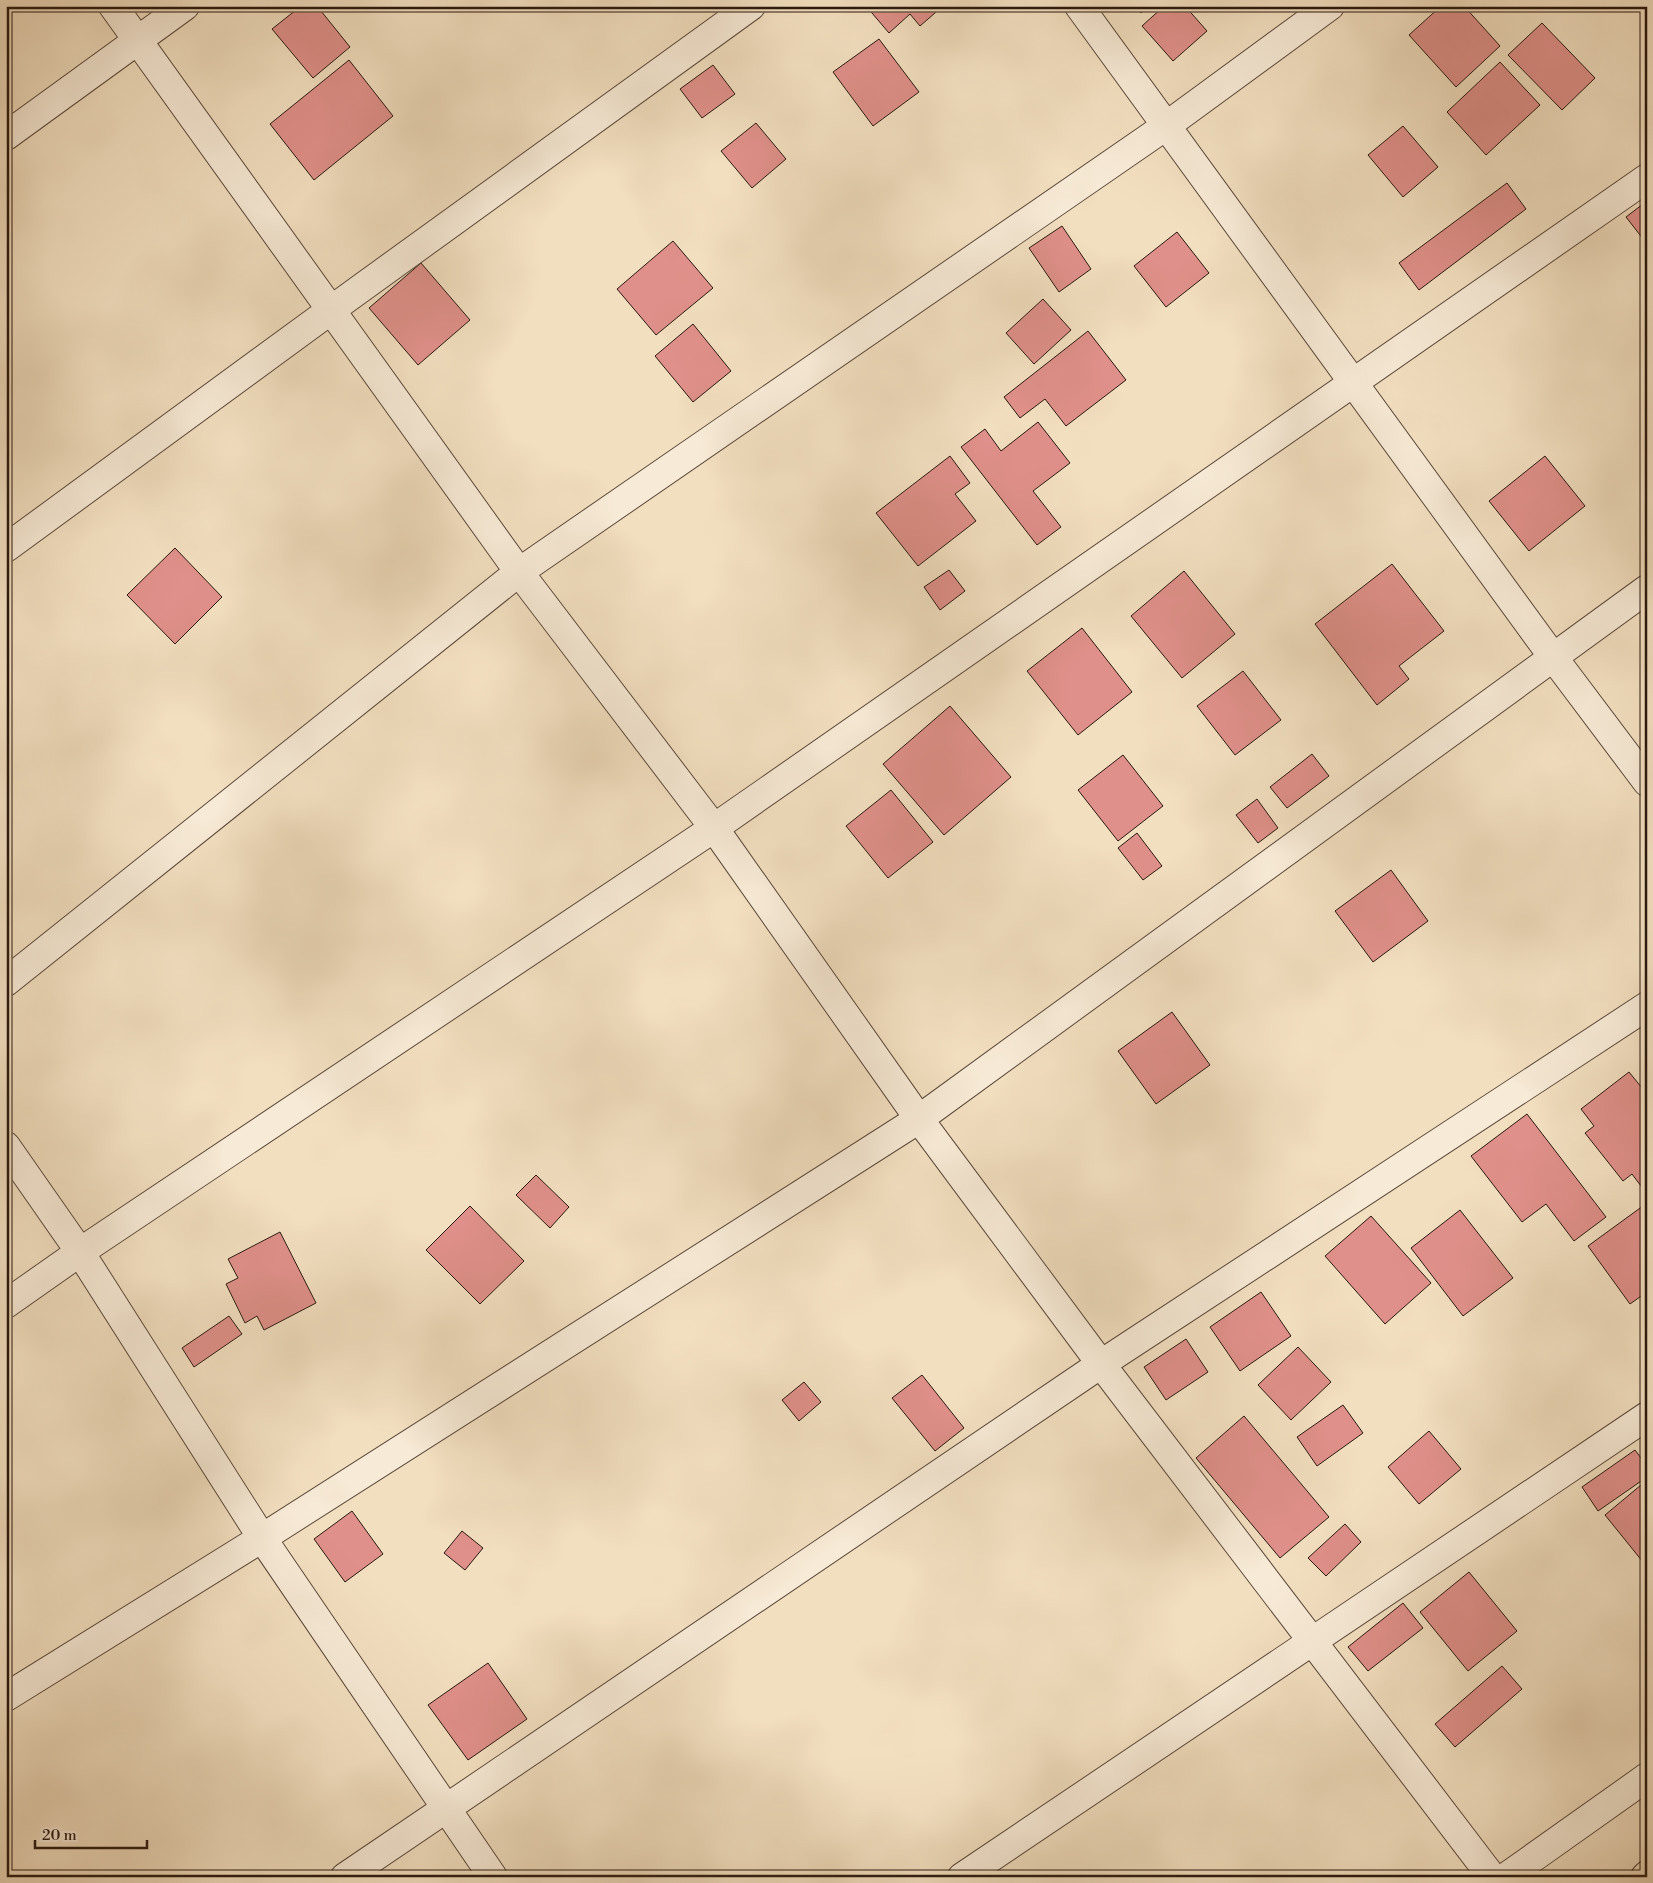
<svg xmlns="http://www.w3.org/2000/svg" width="1653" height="1883" font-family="'Libre Bodoni',serif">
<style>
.building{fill:#df908a;stroke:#2a190f}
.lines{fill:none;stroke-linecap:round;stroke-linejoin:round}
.minor-casing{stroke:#5c4a3b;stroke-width:30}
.highway-casing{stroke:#2a190f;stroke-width:30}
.minor{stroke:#f7ead6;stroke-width:28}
.highway{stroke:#f2dfc0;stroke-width:28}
</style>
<rect width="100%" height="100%" fill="#f2dfc0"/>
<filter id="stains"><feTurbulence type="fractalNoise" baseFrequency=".004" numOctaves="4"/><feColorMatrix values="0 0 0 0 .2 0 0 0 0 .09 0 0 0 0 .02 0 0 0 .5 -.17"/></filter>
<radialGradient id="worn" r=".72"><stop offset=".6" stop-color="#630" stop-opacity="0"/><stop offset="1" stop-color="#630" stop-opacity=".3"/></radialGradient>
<g class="building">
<path d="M301,6H317L350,47L313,78L272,29Z"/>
<path d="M866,6H943L920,26L910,14L889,33Z"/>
<path d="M1135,6H1149L1141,13Z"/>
<path d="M1164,6H1185L1207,31L1173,61L1142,26Z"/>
<path d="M1402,6H1414L1407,12Z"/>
<path d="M1441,6H1464L1500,46L1456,87L1409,35Z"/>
<path d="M1542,23L1595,78L1562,110L1508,55Z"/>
<path d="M879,39L919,92L873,126L833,72Z"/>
<path d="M349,60L393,116L314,180L270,124Z"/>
<path d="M1500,62L1540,105L1486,155L1447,112Z"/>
<path d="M713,65L735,94L702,118L680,89Z"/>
<path d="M756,123L786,159L752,188L721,151Z"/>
<path d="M1403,126L1438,167L1403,197L1368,155Z"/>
<path d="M1507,183L1526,209L1419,290L1399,263Z"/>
<path d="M1647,201V244L1626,217Z"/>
<path d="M1062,226L1091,269L1059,292L1029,248Z"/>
<path d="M1177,232L1209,273L1166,307L1134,266Z"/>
<path d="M673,241L713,288L656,335L617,289Z"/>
<path d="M421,263L470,320L418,365L369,308Z"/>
<path d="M1043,299L1071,330L1034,364L1006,333Z"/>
<path d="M693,324L731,371L693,402L655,356Z"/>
<path d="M1088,331L1126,380L1066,426L1045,399L1020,418L1004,397Z"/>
<path d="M1038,422L1070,463L1033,491L1061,527L1037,545L961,447L985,429L1001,451Z"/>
<path d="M950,456L970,483L955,494L976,521L918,566L876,513Z"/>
<path d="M1545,456L1585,506L1529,551L1489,501Z"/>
<path d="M175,548L222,597L175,644L127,595Z"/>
<path d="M1392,564L1444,631L1399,666L1409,679L1377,705L1315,624Z"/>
<path d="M949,570L965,591L940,610L924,587Z"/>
<path d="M1184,571L1235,634L1182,678L1131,616Z"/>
<path d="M1082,628L1132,692L1078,735L1027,671Z"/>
<path d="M1243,671L1281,720L1235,755L1197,706Z"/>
<path d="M950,706L1011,777L944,835L883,764Z"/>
<path d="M1312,754L1329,776L1287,808L1270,787Z"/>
<path d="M1123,755L1163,806L1118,841L1078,790Z"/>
<path d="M891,790L933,842L888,878L846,826Z"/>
<path d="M1257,799L1278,828L1258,843L1236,815Z"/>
<path d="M1137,833L1162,866L1143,880L1118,848Z"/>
<path d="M1391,870L1428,921L1373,962L1335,911Z"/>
<path d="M1172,1012L1210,1065L1156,1104L1118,1051Z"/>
<path d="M1629,1072L1647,1094V1188L1644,1190L1632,1174L1623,1181L1585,1133L1594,1126L1581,1109Z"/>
<path d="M1527,1114L1606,1217L1574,1241L1546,1204L1522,1222L1471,1156Z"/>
<path d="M536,1175L569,1207L550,1228L516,1195Z"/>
<path d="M1647,1203V1292L1630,1304L1588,1246Z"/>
<path d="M470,1206L524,1261L480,1304L426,1250Z"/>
<path d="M1460,1210L1513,1278L1463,1316L1411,1248Z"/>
<path d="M1371,1216L1431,1283L1385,1324L1325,1256Z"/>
<path d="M280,1232L316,1303L264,1330L257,1316L245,1323L226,1284L238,1278L228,1259Z"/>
<path d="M1261,1292L1291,1336L1240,1371L1210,1327Z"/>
<path d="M229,1316L242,1334L194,1367L182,1348Z"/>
<path d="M1186,1339L1208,1372L1166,1400L1144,1367Z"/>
<path d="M1298,1347L1331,1382L1291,1420L1258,1385Z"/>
<path d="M922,1375L964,1428L935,1451L892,1398Z"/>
<path d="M804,1382L821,1402L799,1421L782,1400Z"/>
<path d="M1343,1405L1363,1433L1317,1466L1297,1437Z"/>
<path d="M1244,1416L1329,1517L1280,1558L1196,1458Z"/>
<path d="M1429,1431L1461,1469L1419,1504L1388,1467Z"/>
<path d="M1635,1450L1647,1466V1477L1598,1511L1582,1487Z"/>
<path d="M1647,1480V1567L1605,1515Z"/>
<path d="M352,1511L383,1554L345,1582L314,1539Z"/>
<path d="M1345,1524L1361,1542L1326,1576L1308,1558Z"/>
<path d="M462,1531L483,1548L465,1570L444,1553Z"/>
<path d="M1469,1572L1517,1631L1468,1671L1420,1612Z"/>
<path d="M1403,1603L1423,1628L1368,1671L1348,1647Z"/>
<path d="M488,1663L527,1719L468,1760L428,1705Z"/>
<path d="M1502,1666L1522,1689L1455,1747L1435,1724Z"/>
</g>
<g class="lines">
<g class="minor-casing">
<g id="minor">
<path d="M113,6L519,572L714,828L919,1119L1101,1364L1492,1877"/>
<path d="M1079,6L1553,657L1647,782"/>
<path d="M6,136L185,6"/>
<path d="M6,548L331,310L751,6"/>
<path d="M6,982L519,572L1166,126L1330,6"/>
<path d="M6,1146L80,1252L262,1538L493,1877"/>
<path d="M6,1304L80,1252L714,828L1647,178"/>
<path d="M6,1697L262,1538L919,1119L1647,589"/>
<path d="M345,1877L1101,1364L1647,1006"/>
<path d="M962,1877L1647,1416"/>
<path d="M1506,1877L1647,1777"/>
</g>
</g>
<g class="highway-casing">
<path id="highway" d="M1645,1877L1647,1875"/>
</g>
<use href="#minor" class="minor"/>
<use href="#highway" class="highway"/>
</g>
<rect width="1653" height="1883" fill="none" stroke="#f2dfc0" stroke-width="25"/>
<rect x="8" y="8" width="1638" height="1868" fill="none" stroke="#2a190f" stroke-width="2.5"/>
<rect x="12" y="12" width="1628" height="1858" fill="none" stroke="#2a190f"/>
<path d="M35 1840v8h112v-8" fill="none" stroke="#2a190f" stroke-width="2.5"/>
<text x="42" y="1840" font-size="15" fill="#2a190f" stroke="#f7ead6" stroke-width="4" paint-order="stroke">20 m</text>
<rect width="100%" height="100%" filter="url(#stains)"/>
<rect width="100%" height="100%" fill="url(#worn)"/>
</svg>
